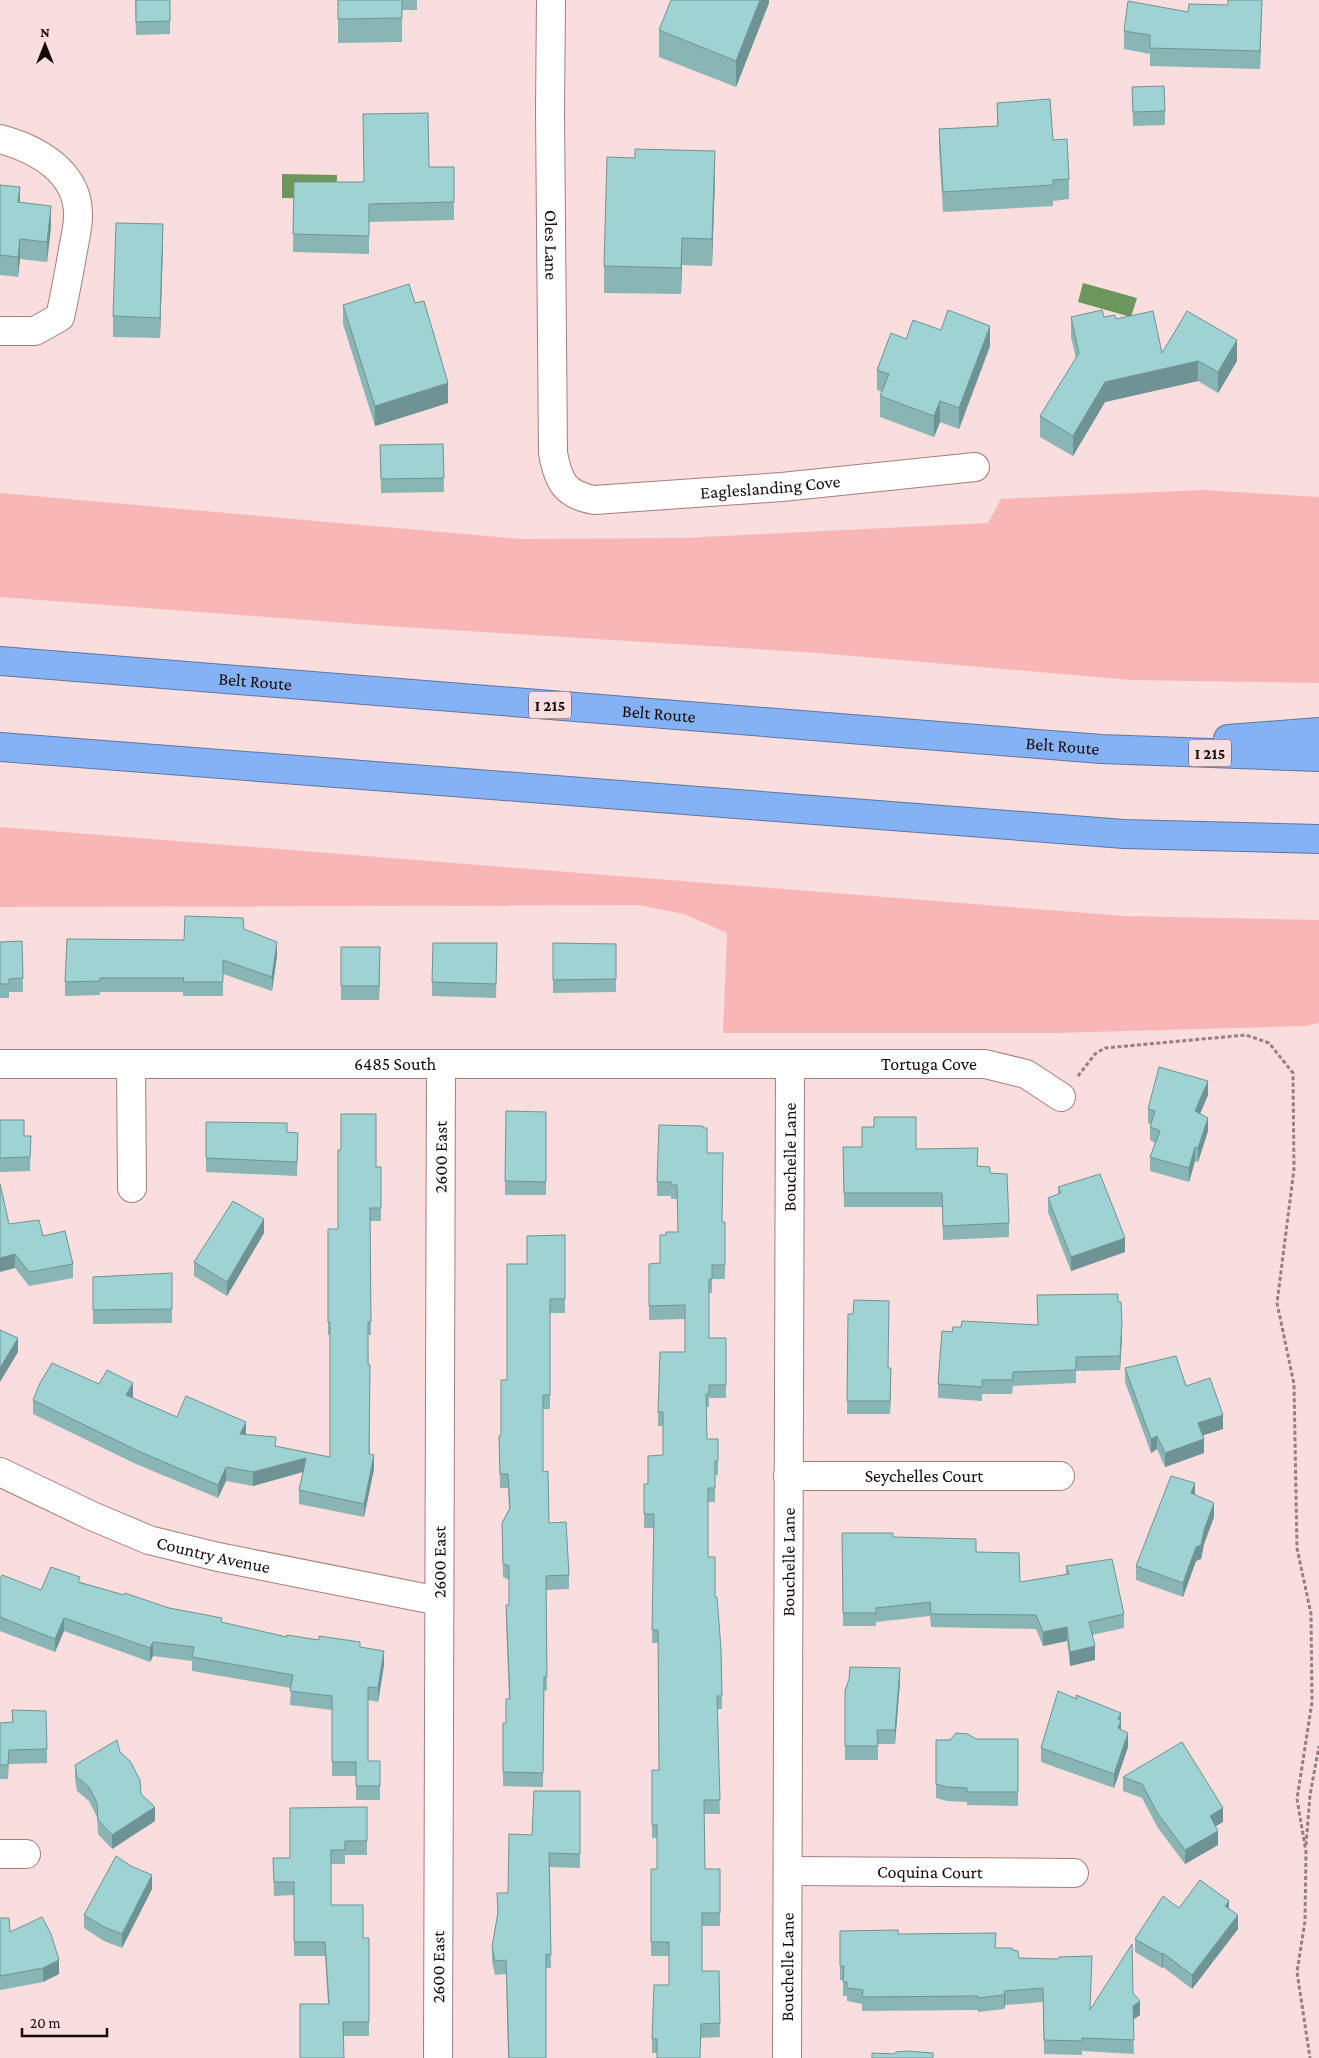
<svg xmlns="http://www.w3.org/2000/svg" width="1319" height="2058" font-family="'Crimson Pro',serif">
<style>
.green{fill:#f9b6b7}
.water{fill:#6b975c}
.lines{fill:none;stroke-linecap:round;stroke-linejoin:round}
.minor-casing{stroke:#a77d7d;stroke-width:30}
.highway-casing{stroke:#5e76a2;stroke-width:30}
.path{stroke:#967f80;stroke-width:3;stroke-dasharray:4 2.5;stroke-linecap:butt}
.minor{stroke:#fff;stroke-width:28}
.highway{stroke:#85b2f4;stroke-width:28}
.wall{fill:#89b5b5}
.shaded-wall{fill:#6f9394}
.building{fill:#9fd2d3;stroke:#6f9394}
.labels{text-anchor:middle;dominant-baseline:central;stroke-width:4;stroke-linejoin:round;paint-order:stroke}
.shield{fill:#fadddd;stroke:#5b4849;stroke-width:1}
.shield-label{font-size:16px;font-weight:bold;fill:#170809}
.street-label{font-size:18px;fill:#170809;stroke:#fadddd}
</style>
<rect width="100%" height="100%" fill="#fadddd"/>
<g class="green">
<path d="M1203,490L1319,497V683L1131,680L818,653L372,625L0,597V493L521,539L683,538L988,523L1001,499Z"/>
<path d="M0,827L1124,916L1319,920V1023L1306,1026L1055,1033H723L727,933L684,914L638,905L0,907Z"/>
</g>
<g class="water">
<path d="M282,174L337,175L336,199L282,198Z"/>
<path d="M1083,283L1137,298L1131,317L1078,302Z"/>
</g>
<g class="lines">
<g class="minor-casing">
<g id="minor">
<path id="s1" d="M551,0L550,111L553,453C558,481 565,495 594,500L782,487L975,467"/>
<path d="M0,139C37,149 79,172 78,216C78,227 75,239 73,250C69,273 65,295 60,317L35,331H0"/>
<path id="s2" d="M0,1064H985L1026,1074L1061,1097"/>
<path d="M131,1065L132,1188"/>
<path id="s3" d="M0,1472L92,1516L149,1540L218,1557L439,1601"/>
<path id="s4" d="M788,1476H1060"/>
<path d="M0,1854H26"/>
<path id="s5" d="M788,1871L1074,1873"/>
<path id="s6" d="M438,2058L441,1065"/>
<path id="s7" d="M787,2058L790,1065"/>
</g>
</g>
<g class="highway-casing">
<g id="highway">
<path id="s8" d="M0,661L1101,749L1319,757"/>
<path d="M1228,739L1319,732"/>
<path d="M0,747L1124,834L1319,839"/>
</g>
</g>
<g class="path">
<path d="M1078,1076L1095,1054L1105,1048L1246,1035L1269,1043L1293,1073L1294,1169L1277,1303L1294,1384L1297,1548L1311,1614L1312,1702L1297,1799L1306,1852L1305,1921L1297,1972L1310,2058"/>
<path d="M1306,1845L1310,1795L1319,1746"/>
</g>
<use href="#minor" class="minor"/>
<use href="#highway" class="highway"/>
</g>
<g class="wall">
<path d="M135,0H170V34L136,35Z"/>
<path d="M338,0H417V10H402V42L338,43Z"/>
<path d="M769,0V3L736,87L659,57V30Z"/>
<path d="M1262,0L1260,69L1150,66V54L1124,49V31L1188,12Z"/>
<path d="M1132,87L1165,111V125L1133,126Z"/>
<path d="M997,103L1053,140L1069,179V199L1053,201V206L943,212L939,149V129L997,126Z"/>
<path d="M429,167H454V220L369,222V254L293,252L294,182H363Z"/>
<path d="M715,178L712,266L682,265L681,294L604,293V266Z"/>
<path d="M0,185L20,203L51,227L47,262L20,259L18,277L0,275Z"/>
<path d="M163,244L160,338L113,337V316Z"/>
<path d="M415,303L448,403L375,426L343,324V305Z"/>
<path d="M1071,317H1104L1116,319L1162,353L1237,361L1218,393L1198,381L1105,402L1073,456L1040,437V416L1076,358L1071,337Z"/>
<path d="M906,339L990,346L959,429L940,422L934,437L880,417V396L882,392L877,390V370Z"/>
<path d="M443,444L444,492L381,493L380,445Z"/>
<path d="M244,929L277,956L272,991L223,974V996H183V992H100V995L65,996V982L184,940Z"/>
<path d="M22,941L23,992H9V998H0V942Z"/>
<path d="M497,943L496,998L432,996V982Z"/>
<path d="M553,943L616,944V992L553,993Z"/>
<path d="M341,947L380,960L379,1000H341Z"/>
<path d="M1208,1095L1200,1114L1208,1131L1198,1162L1195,1161L1189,1182L1150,1171V1157L1155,1143L1150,1140V1127L1151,1124L1148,1123V1109Z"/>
<path d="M546,1112V1195H505V1181Z"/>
<path d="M0,1120L24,1136H31L30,1171L0,1172Z"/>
<path d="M206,1122L287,1132L298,1146L297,1176L206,1172Z"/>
<path d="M843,1147L916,1149L978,1166L990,1173L1009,1223V1237L943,1240L942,1207H844Z"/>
<path d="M707,1153L722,1222H725V1279H712V1293H709V1338H726V1398H709V1407H706L707,1439H718V1475H715V1502H708V1557L715,1597L721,1649L722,1709H717L720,1814H704L705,1869H720V1926H702V1971H719L720,2037L701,2038L657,2053H652V2039L669,1985V1956H651V1869H657V1838H652V1770H659L658,1643H652L654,1528H644V1484H648L663,1455V1426H658V1412L685,1352V1319L649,1320V1264L660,1263L678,1232L677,1199H671V1196H657V1182Z"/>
<path d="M376,1167H381V1221H370L371,1335H368L370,1454L374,1469L364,1517L299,1504V1490L303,1472L253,1486L226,1481L218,1498L136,1464L33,1414V1400L99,1384L133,1397L132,1398L177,1417L246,1435L276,1446L330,1457V1335H328V1229H338Z"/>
<path d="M1058,1187L1125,1252L1071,1271L1048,1212V1198L1058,1194Z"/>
<path d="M9,1224L43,1236L73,1264V1278L29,1286L15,1268Z"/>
<path d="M264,1233L227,1296L194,1276V1262Z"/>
<path d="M565,1235V1313H550V1409H543V1472L549,1523L569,1575V1589L546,1590L547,1691L544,1690L543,1787L503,1786V1723H506L509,1699L506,1619V1605H509V1580L503,1577L502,1523L509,1509L508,1488H500L499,1436L501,1435L507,1380L527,1264Z"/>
<path d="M172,1273V1323L93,1324V1277Z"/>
<path d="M848,1314L888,1368L891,1382L890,1414H847Z"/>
<path d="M961,1327L1122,1336L1120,1370L1076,1371V1383L1013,1386L1012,1394H982V1401L938,1398V1384L952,1332Z"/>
<path d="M1125,1368L1186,1386L1223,1429L1203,1435L1204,1453L1165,1467L1157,1449L1151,1453L1125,1382Z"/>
<path d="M1195,1494L1214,1517L1204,1544L1201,1559L1196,1561L1183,1597L1136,1580V1566Z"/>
<path d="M842,1533L893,1537L976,1552L1020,1582L1066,1575V1566L1124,1614V1628L1092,1635L1095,1660L1070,1666L1067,1641L1043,1646L1036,1629L931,1627L930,1616L876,1622V1626H843Z"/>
<path d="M0,1579L41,1590L80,1582L124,1595L222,1623L287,1637L360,1648L384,1665L378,1702L368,1700V1761H380V1800H356V1776H332V1710L290,1705L291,1688L192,1671V1661L153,1656L150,1662L64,1631L55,1652L0,1631Z"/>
<path d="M900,1682L895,1744H878V1760H845V1691Z"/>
<path d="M1076,1695L1121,1730L1128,1747L1114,1788L1041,1762V1748L1076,1699Z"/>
<path d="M12,1710L47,1749V1763L9,1764L8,1779H0V1723L12,1722Z"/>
<path d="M976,1739H1018V1806L967,1805V1802L947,1801L936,1798V1740Z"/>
<path d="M1182,1742L1223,1822L1216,1826L1218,1845L1185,1864L1158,1828L1142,1798L1123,1791V1777Z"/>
<path d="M120,1752L155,1821L112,1849L98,1834L97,1817L89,1801L77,1791L75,1779V1765Z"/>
<path d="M580,1791V1868L550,1867L551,1968H546V2058H508L506,1974L495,1975L492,1961V1947L498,1915L497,1893H508L532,1835Z"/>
<path d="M367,1807V1855H345V1864H331V1905L363,1938H369V2036H344L328,2004L325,1956H294V1895L274,1896L273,1858H290Z"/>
<path d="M152,1889L122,1948L104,1941L84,1928V1915Z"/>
<path d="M1179,1908H1229L1238,1929L1192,1989L1163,1967L1162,1968L1135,1952V1939Z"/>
<path d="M0,1918L10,1932L59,1974L43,1982L0,1990Z"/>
<path d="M840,1931L898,1934L1012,1950L1019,1958L1091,2009L1133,1993L1140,2015L1133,2019L1134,2054L1082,2051V2055L1044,2054L1043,2002L1005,2005L1004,2009L978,2012V2010L862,2011V2004L847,2001V1996H843V1980H840Z"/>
</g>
<g class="shaded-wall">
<path d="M760,0H769V3L736,87V61Z"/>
<path d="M1262,0L1260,69V51Z"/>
<path d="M715,151V178L712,266V239Z"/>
<path d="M20,187V208L18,202Z"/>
<path d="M51,206V227L47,262V242Z"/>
<path d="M163,224V244L160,338V318Z"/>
<path d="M682,238V265L681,294V268Z"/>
<path d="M20,239V259L18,277V257Z"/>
<path d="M990,326V346L959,429V408Z"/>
<path d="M1237,340V361L1218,393V372Z"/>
<path d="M1198,361V381L1105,402L1073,456V436L1105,382Z"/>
<path d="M448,383V403L375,426V406Z"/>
<path d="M940,401V422L934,437V416Z"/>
<path d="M277,942V956L272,991V977Z"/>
<path d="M380,947V960L379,1000V986Z"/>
<path d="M1208,1081V1095L1195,1125V1111Z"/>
<path d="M1208,1118V1131L1198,1162V1148Z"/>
<path d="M1195,1147V1161L1189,1182V1168Z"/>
<path d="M264,1219V1233L227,1296V1282Z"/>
<path d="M1125,1238V1252L1071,1271V1257Z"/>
<path d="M15,1254V1268L0,1272V1258Z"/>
<path d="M1122,1322V1336L1120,1370V1356Z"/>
<path d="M18,1338V1352L0,1382V1368Z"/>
<path d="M891,1368V1382L890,1414V1401Z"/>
<path d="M133,1383V1397L126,1409V1395Z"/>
<path d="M1223,1415V1429L1198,1437V1423Z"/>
<path d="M246,1422V1435L240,1434Z"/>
<path d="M1157,1436V1449L1151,1453V1439Z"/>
<path d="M1204,1439V1453L1165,1467V1453Z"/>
<path d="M374,1455V1469L364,1517V1504Z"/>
<path d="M306,1458V1471L253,1486V1472Z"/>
<path d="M226,1467V1481L218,1498V1485Z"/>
<path d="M1195,1483V1497L1191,1493Z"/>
<path d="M1214,1503V1517L1204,1544L1201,1559L1196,1561L1183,1597V1583L1196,1547Z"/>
<path d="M64,1618V1631L55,1652V1639Z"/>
<path d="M1067,1627V1641L1043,1646V1632Z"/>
<path d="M153,1642V1656L150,1662V1648Z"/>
<path d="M1095,1646V1660L1070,1666V1652Z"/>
<path d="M384,1651V1665L378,1702V1688Z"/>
<path d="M900,1668V1682L895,1744V1730Z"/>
<path d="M1121,1713V1735L1118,1742V1719Z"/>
<path d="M1128,1733V1747L1114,1788V1774Z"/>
<path d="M155,1807V1821L112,1849V1835Z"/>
<path d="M1223,1808V1822L1210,1829V1816Z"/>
<path d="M1218,1831V1845L1185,1864V1850Z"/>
<path d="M152,1875V1889L122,1948V1934Z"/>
<path d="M1229,1901V1915L1225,1906Z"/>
<path d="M1238,1915V1929L1192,1989V1975Z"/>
<path d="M1163,1953V1967L1162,1968V1954Z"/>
<path d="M59,1960V1974L43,1982V1968Z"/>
<path d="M1005,1991V2005L1004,2009V1995Z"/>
<path d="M1140,2001V2015L1133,2020V2006Z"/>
</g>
<g class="building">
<path d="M136,0H170V21L136,22Z"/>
<path d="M338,0H402V18L338,19Z"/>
<path d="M671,0H760L736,61L659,30Z"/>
<path d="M1228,0H1262L1260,51L1150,48V35L1124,31L1128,1L1188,12L1189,4L1228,5Z"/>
<path d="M1164,86L1165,111L1133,112L1132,87Z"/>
<path d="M1050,99L1053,140L1067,139L1069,179L1053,180V185L943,192L939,129L998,126L997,103Z"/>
<path d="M428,113L429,167H454V202L369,204V236L293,234L294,182H364L363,114Z"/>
<path d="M635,149L715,151L712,239L682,238L681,268L604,266L607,157L635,158Z"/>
<path d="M0,185L20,187L18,202L51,206L47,242L20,239L18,257L0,255Z"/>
<path d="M116,223L163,224L160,318L113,316Z"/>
<path d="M409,284L415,303L424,301L448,383L375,406L343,305Z"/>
<path d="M948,310L990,326L959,408L940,401L934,416L880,396L889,374L877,370L891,333L906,339L913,320L941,330Z"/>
<path d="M1102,310L1104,317L1115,315L1116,319L1153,311L1162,353L1187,311L1237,340L1218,372L1198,361L1105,382L1073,436L1040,416L1079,353L1071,317Z"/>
<path d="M443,444L444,478L381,479L380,445Z"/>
<path d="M185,916L243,918L244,929L277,942L272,977L223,960V982H183L184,978H100V981L65,982L67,939L184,940Z"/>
<path d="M22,941L23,978L9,979V984H0V942Z"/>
<path d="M433,943H497L496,984L432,982Z"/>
<path d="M553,943L616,944V979L553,980Z"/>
<path d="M341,947H380L379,986H341Z"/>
<path d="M1159,1067L1208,1081L1195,1111L1208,1118L1198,1148L1195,1147L1189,1168L1150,1157L1160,1131L1150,1127L1155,1111L1148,1109Z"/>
<path d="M506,1111L546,1112V1182L505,1181Z"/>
<path d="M341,1114H376V1167H381V1208H370L371,1322H368V1365H370L369,1454L374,1455L364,1504L299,1490L306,1458L253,1472L226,1467L218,1485L136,1450L33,1400L40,1383L52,1363L99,1384L107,1370L133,1383L126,1395L177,1417L186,1396L246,1422L240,1434L276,1437L275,1446L330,1457V1322H328V1229H338V1150H341Z"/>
<path d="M874,1117H916V1149L978,1148L977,1166L990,1167V1173L1007,1174L1009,1223L943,1226L942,1193H844L843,1147H862V1127H874Z"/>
<path d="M0,1120H24V1136H31L30,1157L0,1158Z"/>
<path d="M206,1122L287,1123V1132L298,1133L297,1162L206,1158Z"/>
<path d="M659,1125L703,1126V1128H707V1153H723L722,1222H725V1265H712V1279H709V1338H726V1385H709V1394H706L707,1439H718V1461H715V1488H708V1557H715V1597H717L721,1649L722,1696H717L720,1800H704L705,1869H720V1913H702V1971H719L720,2023L701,2024L700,2058H657V2039H652L654,1985H669V1942H651V1869H657V1825H652V1770H659L658,1630H652L654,1514H644V1484H648V1456L663,1455V1412H658L660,1352H685V1305L649,1306V1264L660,1263V1235H666V1232H678L677,1185H671V1182H657Z"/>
<path d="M1100,1174L1125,1238L1071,1257L1048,1198L1061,1193L1058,1187Z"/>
<path d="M0,1184L9,1224L39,1220L43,1236L65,1231L73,1264L29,1272L15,1254L0,1258Z"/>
<path d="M233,1201L264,1219L227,1282L194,1262Z"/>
<path d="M565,1235V1299H550V1395H543V1472L548,1471L549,1523L566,1522L569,1575L546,1576L547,1677H544L543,1773L503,1772V1723H506V1699H510L506,1605H509V1566L503,1564L502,1523L510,1508L508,1474H500L499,1436L501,1435V1380H507V1264H527V1236Z"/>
<path d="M172,1273V1309L93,1310V1277Z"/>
<path d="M1118,1294V1302H1121L1122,1322L1120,1356L1076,1357V1370L1013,1372L1012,1380H982V1387L938,1384L942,1331L952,1332L953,1327H961L962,1321L1038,1325L1037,1295Z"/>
<path d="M854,1300L889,1301L888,1368H891L890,1401H847L848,1314H853Z"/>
<path d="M0,1330L18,1338L0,1368Z"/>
<path d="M1176,1356L1186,1386L1210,1378L1223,1415L1198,1423L1204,1439L1165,1453L1157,1436L1151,1439L1125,1368Z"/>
<path d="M1171,1476L1195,1483L1191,1493L1214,1503L1204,1530L1201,1545L1196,1547L1183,1583L1136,1566Z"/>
<path d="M842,1533H893V1537L976,1539V1552L1019,1553L1020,1582L1069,1574L1066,1566L1112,1559L1124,1614L1089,1622L1095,1646L1070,1652L1067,1627L1043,1632L1036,1615L931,1614L930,1602L876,1608V1613H843Z"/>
<path d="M51,1567L80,1577L78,1582L124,1595L125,1593L169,1608L222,1618L221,1622L287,1637V1635L319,1640V1636L360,1642V1647L384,1651L378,1688L368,1687V1761H380V1786H356V1762H332V1696L290,1691L293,1675L192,1657L194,1647L153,1642L150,1648L64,1618L55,1639L0,1617V1579L2,1575L41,1590Z"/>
<path d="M850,1667L900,1668L895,1730H877L878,1746H845V1691L849,1679Z"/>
<path d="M1058,1691L1077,1699L1076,1695L1121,1713L1118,1719L1121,1721L1118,1728L1128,1733L1114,1774L1041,1748Z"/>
<path d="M12,1710L46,1711L47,1749L9,1750L8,1765H0V1723L13,1722Z"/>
<path d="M956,1733L968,1734L976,1739H1018V1792H967V1788L947,1787L936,1784V1740H950Z"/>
<path d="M117,1740L120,1752L130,1761L140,1780L141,1794L155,1807L112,1835L98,1820L97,1803L89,1787L77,1777L75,1765Z"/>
<path d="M1182,1742L1223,1808L1210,1816L1218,1831L1185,1850L1158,1814L1142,1784L1123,1777Z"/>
<path d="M534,1791H580V1854L549,1853L551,1955L546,1954V2058H509L506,1960L495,1961L492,1947L498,1912L497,1893H508L509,1834L532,1835Z"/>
<path d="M367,1807V1841H345V1850H331V1905H363V1938H369V2022H343L344,2058H300V2004H329L325,1942H294V1882H274L273,1858H290V1808Z"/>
<path d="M116,1856L131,1866L152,1875L122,1934L104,1927L84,1915Z"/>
<path d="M1200,1880L1229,1901L1225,1906L1238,1915L1192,1975L1163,1953L1162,1954L1135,1939L1163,1896L1179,1908Z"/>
<path d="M42,1917L51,1934L59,1960L43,1968L0,1976V1918H9L10,1932Z"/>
<path d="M898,1930V1934L996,1933L995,1948H1012V1950L1018,1951L1019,1958L1058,1959L1059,1957L1092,1956L1090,2010L1132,1944L1133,1993L1140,2001L1133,2006L1134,2040L1082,2038V2041L1044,2040L1043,1988L1005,1991L1004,1995L978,1998V1996L862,1997L863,1990L847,1988V1982H843L844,1966H840V1931Z"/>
<path d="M907,2051L933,2053V2058H872V2053L894,2054L896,2052Z"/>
</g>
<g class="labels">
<g class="shield">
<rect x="529" y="691.5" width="42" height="27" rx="4"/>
<rect x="1189" y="739.5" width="42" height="27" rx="4"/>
</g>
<g class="shield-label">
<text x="550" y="705">I 215</text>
<text x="1210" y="753">I 215</text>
</g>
<g class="street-label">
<text stroke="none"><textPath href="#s1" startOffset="245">Oles Lane</textPath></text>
<text stroke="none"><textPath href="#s1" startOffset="698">Eagleslanding Cove</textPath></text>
<text stroke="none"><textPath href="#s8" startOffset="256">Belt Route</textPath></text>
<text stroke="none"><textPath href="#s8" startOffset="661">Belt Route</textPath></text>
<text stroke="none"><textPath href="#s8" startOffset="1066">Belt Route</textPath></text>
<text stroke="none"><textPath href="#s2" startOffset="929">Tortuga Cove</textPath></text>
<text stroke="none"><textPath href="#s2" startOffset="395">6485 South</textPath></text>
<text stroke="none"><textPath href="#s6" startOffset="901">2600 East</textPath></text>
<text stroke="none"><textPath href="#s7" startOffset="901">Bouchelle Lane</textPath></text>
<text stroke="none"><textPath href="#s4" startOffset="136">Seychelles Court</textPath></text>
<text stroke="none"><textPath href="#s3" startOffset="230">Country Avenue</textPath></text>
<text stroke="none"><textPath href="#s6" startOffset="496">2600 East</textPath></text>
<text stroke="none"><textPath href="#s7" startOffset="496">Bouchelle Lane</textPath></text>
<text stroke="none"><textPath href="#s5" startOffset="142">Coquina Court</textPath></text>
<text stroke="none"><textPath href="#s6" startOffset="91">2600 East</textPath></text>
<text stroke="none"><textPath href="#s7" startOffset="91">Bouchelle Lane</textPath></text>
</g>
</g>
<g transform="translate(45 45)" stroke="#fadddd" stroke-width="4" paint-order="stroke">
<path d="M0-4L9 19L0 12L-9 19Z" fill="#170809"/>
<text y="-8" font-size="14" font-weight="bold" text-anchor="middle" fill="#170809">N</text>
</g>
<path d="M22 2028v8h85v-8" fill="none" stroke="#170809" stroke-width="2.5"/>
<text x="30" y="2028" font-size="15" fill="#170809" stroke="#fadddd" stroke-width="4" paint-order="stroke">20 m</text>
</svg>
